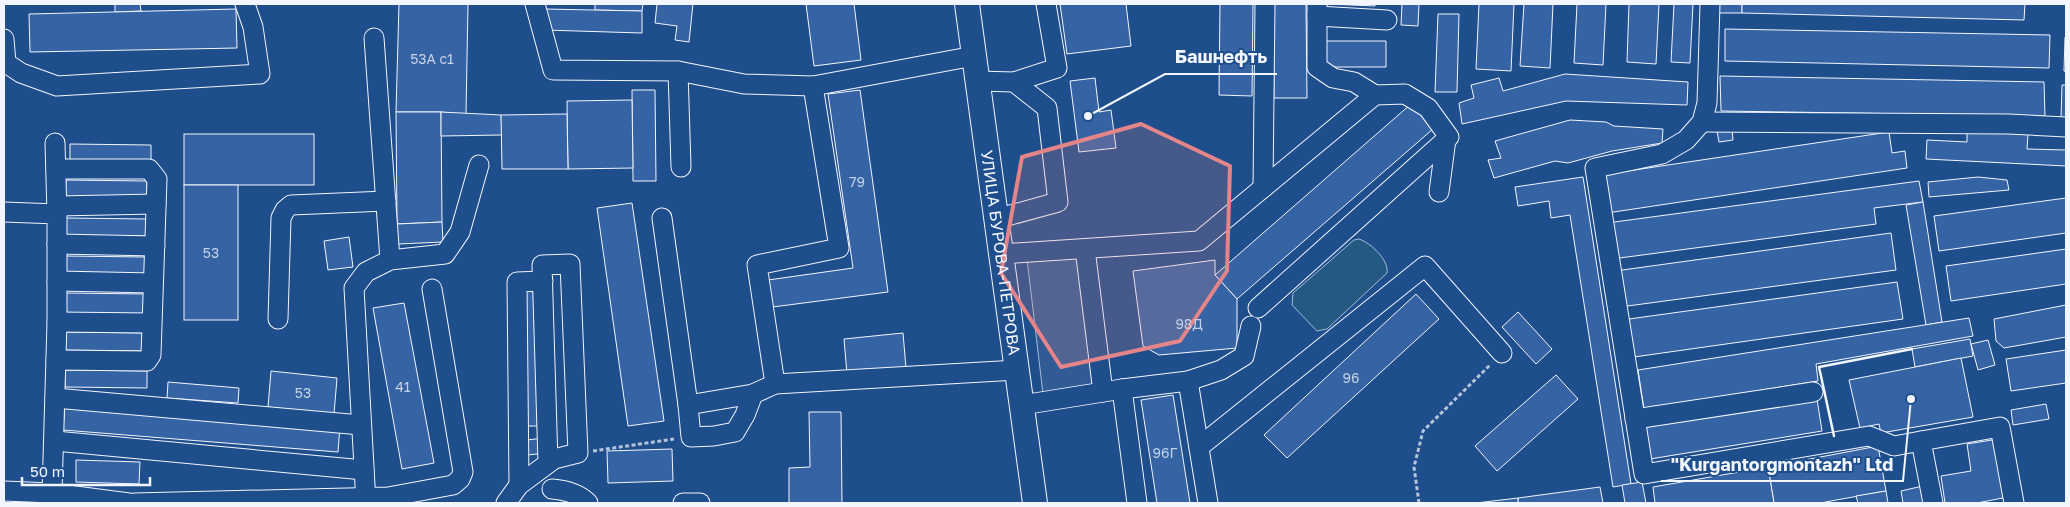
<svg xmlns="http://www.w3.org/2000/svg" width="2070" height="507" font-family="'Golos Text',sans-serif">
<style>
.green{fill:#245a82;stroke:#a8bbd7}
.parking{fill:#305b95;stroke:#a8bbd7}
.building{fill:#3563a3;stroke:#f2f6ff}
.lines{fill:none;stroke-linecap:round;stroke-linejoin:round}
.minor-casing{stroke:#f2f6ff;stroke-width:21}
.major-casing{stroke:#f2f6ff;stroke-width:26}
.path{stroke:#b3c4dc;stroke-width:3;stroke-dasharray:4 2.5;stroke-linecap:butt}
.minor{stroke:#1f4e8c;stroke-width:19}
.major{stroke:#1f4e8c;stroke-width:24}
.wall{stroke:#f2f6ff;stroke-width:2.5}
.marked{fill:#e38589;fill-opacity:0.2;stroke:#e38589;stroke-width:4;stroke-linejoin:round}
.labels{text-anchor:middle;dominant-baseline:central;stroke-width:4;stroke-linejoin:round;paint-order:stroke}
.number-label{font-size:14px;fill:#c3d1e8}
.street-label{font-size:16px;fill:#f2f6ff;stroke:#1f4e8c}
.leader{fill:none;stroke:#f2f6ff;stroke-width:2}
.callout-dot{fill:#f2f6ff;stroke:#1f4e8c;stroke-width:2}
.callout-label{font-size:18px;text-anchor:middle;font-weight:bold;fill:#f2f6ff;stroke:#1f4e8c;stroke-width:4;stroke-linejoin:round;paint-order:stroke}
</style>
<rect width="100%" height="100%" fill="#1f4e8c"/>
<path class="green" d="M1359,239C1371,243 1389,260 1387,273L1327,329L1317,331L1292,305L1293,293L1354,240Z"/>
<path class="parking" d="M1083,252L1099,387L1043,394L1027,259Z"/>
<g class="building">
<path d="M115,4H140L141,11L115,12Z"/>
<path d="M399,4H468L466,115L441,112H396Z"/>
<path d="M595,4H643L642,11L595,10Z"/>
<path d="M657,4H693L689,42L675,40L677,26L655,23Z"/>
<path d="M806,4H854L861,60L814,66Z"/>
<path d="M1060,4H1126L1131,46L1067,54Z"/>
<path d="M1220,4H1253L1252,96L1219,95Z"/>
<path d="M1273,4H1306L1307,98H1274Z"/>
<path d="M1328,4H1375V6Z"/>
<path d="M1402,4H1419L1418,26L1401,25Z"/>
<path d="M1479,4H1514L1511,71L1476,69Z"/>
<path d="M1524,4H1553L1550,68L1520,66Z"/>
<path d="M1577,4H1606L1603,65L1574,63Z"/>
<path d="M1629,4H1659L1656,64L1627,62Z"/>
<path d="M1674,4H1693L1690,63L1671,62Z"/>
<rect x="1717" y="4" width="25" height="9"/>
<path d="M1742,4H2025L2024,20L1742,13Z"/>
<path d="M236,9L237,48L30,52L29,14Z"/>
<path d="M545,9L642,11V33L544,30Z"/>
<path d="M1438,14H1459L1457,92H1435Z"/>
<path d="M1725,29L2050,35L2049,68L1725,61Z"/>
<path d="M2065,37H2066V72L2064,71Z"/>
<path d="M1325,41H1386V67H1326Z"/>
<path d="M1565,74L1688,82L1687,105L1566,101L1462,124L1459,103L1474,98L1471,85L1499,78L1503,91Z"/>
<path d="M1720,76L2044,82L2045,116L1721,111Z"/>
<path d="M1095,78L1099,112L1111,110L1116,148L1079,152L1070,81Z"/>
<path d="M2062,85H2066V119H2061Z"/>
<path d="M632,90H655L656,181H633Z"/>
<path d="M860,90L888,292L765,308L761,281L853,268L828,94Z"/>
<path d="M632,100L633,168L568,169L567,101Z"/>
<path d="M1411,104L1433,129L1237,299L1215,275Z"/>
<path d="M396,112H441L442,222L397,224Z"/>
<path d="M441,112L501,115L502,135L441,136Z"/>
<path d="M567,114L568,169H502L501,115Z"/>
<path d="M1570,120L1606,122L1614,126L1663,129L1662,143L1612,151L1568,163L1555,161L1494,178L1488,160L1501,158L1495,141Z"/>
<path d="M1732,129L1733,140L1719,142L1717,131Z"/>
<path d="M1967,131L2028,134L2027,149L2066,150V166L1926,159L1927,140L1967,142Z"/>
<path d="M1889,132L1892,153L1905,151L1907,168L1607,213L1601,175Z"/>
<rect x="184" y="134" width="130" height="51"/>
<path d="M70,144L151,145V162L70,161Z"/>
<path d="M1583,177L1631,484L1613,487L1570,215L1551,218L1549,201L1518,206L1515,187Z"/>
<path d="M1978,177L2007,180L2009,190L1929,197L1928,182Z"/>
<path d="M66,180L147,181V198L65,197Z"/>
<path d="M1919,181L1923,202L1874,208L1876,224L1612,259L1607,223Z"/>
<rect x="184" y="185" width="54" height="135"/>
<path d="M2066,198V233L1939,251L1934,216Z"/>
<path d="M1923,202L1942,322L1926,325L1906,205Z"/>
<path d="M632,203L664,421L628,426L597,208Z"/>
<path d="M66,218L148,219L147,236L66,235Z"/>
<path d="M442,222L443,242L398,244L397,224Z"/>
<path d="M1891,233L1896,270L1620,307L1615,271Z"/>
<path d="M349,237L353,267L328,270L324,241Z"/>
<path d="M2066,249V284L1951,301L1946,266Z"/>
<path d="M65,256L146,257V275L65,274Z"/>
<path d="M1215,260V275L1237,299V348L1159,355L1143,346L1133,271Z"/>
<path d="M1897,282L1903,319L1634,357L1629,319Z"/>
<path d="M523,290H541L545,426H527Z"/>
<path d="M66,293L147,294V315L65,314Z"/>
<path d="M1416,294L1439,319L1287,458L1264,435Z"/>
<path d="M404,303L434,463L402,469L373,308Z"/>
<path d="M2066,305V337L2004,348L1996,341L1994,319Z"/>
<path d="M1518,312L1552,349L1536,364L1502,327Z"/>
<path d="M1969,318L1973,336L1816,364L1818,381L1644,409L1638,370Z"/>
<path d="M63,332L144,333V351L62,350Z"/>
<path d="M903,333L906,368L847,374L844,339Z"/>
<path d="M1970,339L1973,356L1915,367L1912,349Z"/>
<path d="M1988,340L1995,365L1978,370L1971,344Z"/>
<path d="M2066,350V383L2011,391L2006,359Z"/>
<path d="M1961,358L1973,417L1881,433L1879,424L1860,428L1849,380Z"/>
<path d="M65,370L147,371V388L65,387Z"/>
<path d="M271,371L337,378L334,414L268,407Z"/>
<path d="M1556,375L1578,399L1497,471L1475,446Z"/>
<path d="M168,382L239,388L238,403L167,398Z"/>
<path d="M1173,395L1190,503H1157L1141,400Z"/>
<path d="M1817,399L1822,431L1650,459L1645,427Z"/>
<path d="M2046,404L2049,419L2013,425L2011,410Z"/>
<path d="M65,405L340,426L338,452L63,430Z"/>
<path d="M809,412H841L842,503H789V468L810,467Z"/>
<path d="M544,438L546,453L528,455L527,440Z"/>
<path d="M1998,439L2008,497L1977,503H1945L1941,476L1971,471L1967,444Z"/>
<path d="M1878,446L1886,491L1820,503H1774L1768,467Z"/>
<path d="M672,449L673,481L608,483L607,451Z"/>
<path d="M76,460L140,462L139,484L76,482Z"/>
<path d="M1768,467L1774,503H1655L1653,487Z"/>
<path d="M1642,482L1646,503H1625L1622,485Z"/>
<path d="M1927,485L1930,503H1903L1901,491Z"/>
<path d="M1600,487L1603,503H1518V498Z"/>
<path d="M1886,491L1888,503H1858L1856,496Z"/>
<path d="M1518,498V503H1476Z"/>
</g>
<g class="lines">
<g class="minor-casing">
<g id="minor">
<path d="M535,4L553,70L678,71L744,84L813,86L974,56"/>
<path d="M1317,4V67L1333,78L1354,82L1375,95"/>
<path d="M1710,4L1707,103L1702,122L1686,140L1662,154L1595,168L1644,474L1869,436L1894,446L1921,441"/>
<path d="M1317,16L1387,20"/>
<path d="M374,38L390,260"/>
<path d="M4,39L6,63L21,73L57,86L260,74L253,27L245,4"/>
<path d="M678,71L681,167"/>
<path d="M977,81L1014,82L1057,68L1046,4"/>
<path d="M1702,122L2008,124L2066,127"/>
<path d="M55,143L57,214"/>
<path d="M1263,188L1265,4"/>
<path d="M1439,192L1446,139"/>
<path d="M57,206L156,204"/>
<path d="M4,212L57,214V322L52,493"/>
<path d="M662,218L688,405L753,394L775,384L1017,370"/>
<path d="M996,219L1058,202L1047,108L1014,82"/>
<path d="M57,244L155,246"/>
<path d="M1085,249L1103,392"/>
<path d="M1001,254L1199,241L1375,95L1405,94L1428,108L1449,137L1258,308"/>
<path d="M57,281L153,283"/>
<path d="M278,319L281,218L285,210L291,205L386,201"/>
<path d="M57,322L151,323"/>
<path d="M56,360L147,361L151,355L157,179L149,169H56"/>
<path d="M1188,381L1221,370L1244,356L1251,326"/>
<path d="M775,384L757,265L839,248L813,86"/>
<path d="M1122,389L1137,503"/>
<path d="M55,398L361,425"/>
<path d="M688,405L691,437L714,436L735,432L745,415L753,394"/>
<path d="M1022,405L1122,389L1188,381L1208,503"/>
<path d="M1635,419L1813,392"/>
<path d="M55,441L364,470"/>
<path d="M1199,447L1425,266L1502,353"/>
<path d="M519,485L517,282L543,281"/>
<path d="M552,489C566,490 578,493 588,503"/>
<path d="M4,491L52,493L129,503"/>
<path d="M134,503L388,497L453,485L460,479L463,472L432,289"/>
<path d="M366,503L354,288L366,272L390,260L445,254L460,232L479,165"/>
<path d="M506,503L519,485L554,459L578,453L570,264L542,265L548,463"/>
<path d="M683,503H700"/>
<path d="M1933,503L1921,441L2000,427L2014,503"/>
</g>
</g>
<g class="major-casing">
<g id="major">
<path id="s1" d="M967,4L1035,503"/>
</g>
</g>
<g class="path">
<path d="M593,451L674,439"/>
<path d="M1419,503L1414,467L1423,431L1491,364"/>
</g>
<use href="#minor" class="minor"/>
<use href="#major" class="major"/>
<path class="wall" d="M1834,436L1819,367L1912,349"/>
</g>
<path class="marked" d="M1141,124L1230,166L1227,271L1180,341L1061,367L1001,273L1022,157Z"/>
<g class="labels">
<g class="number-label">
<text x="432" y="58">53А с1</text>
<text x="857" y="181">79</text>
<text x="211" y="252">53</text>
<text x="1189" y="323">98Д</text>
<text x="1351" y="377">96</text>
<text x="403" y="386">41</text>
<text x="303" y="392">53</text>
<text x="1165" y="452">96Г</text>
</g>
<g class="street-label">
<text stroke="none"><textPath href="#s1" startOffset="251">УЛИЦА БУРОВА-ПЕТРОВА</textPath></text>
</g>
</g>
<path class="leader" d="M1088 116L1165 74H1277M1911 399L1903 481H1661"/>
<g class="callout-dot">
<circle cx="1088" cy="116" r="5"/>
<circle cx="1911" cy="399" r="5"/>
</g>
<g class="callout-label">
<text x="1221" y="63">Башнефть</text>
<text x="1782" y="471">"Kurgantorgmontazh" Ltd</text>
</g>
<rect width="2070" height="507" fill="none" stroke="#f2f6ff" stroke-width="10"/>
<path d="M22 477v8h128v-8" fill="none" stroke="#f2f6ff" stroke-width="2.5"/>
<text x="30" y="477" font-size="15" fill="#f2f6ff" stroke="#1f4e8c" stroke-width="4" paint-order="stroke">50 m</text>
</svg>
